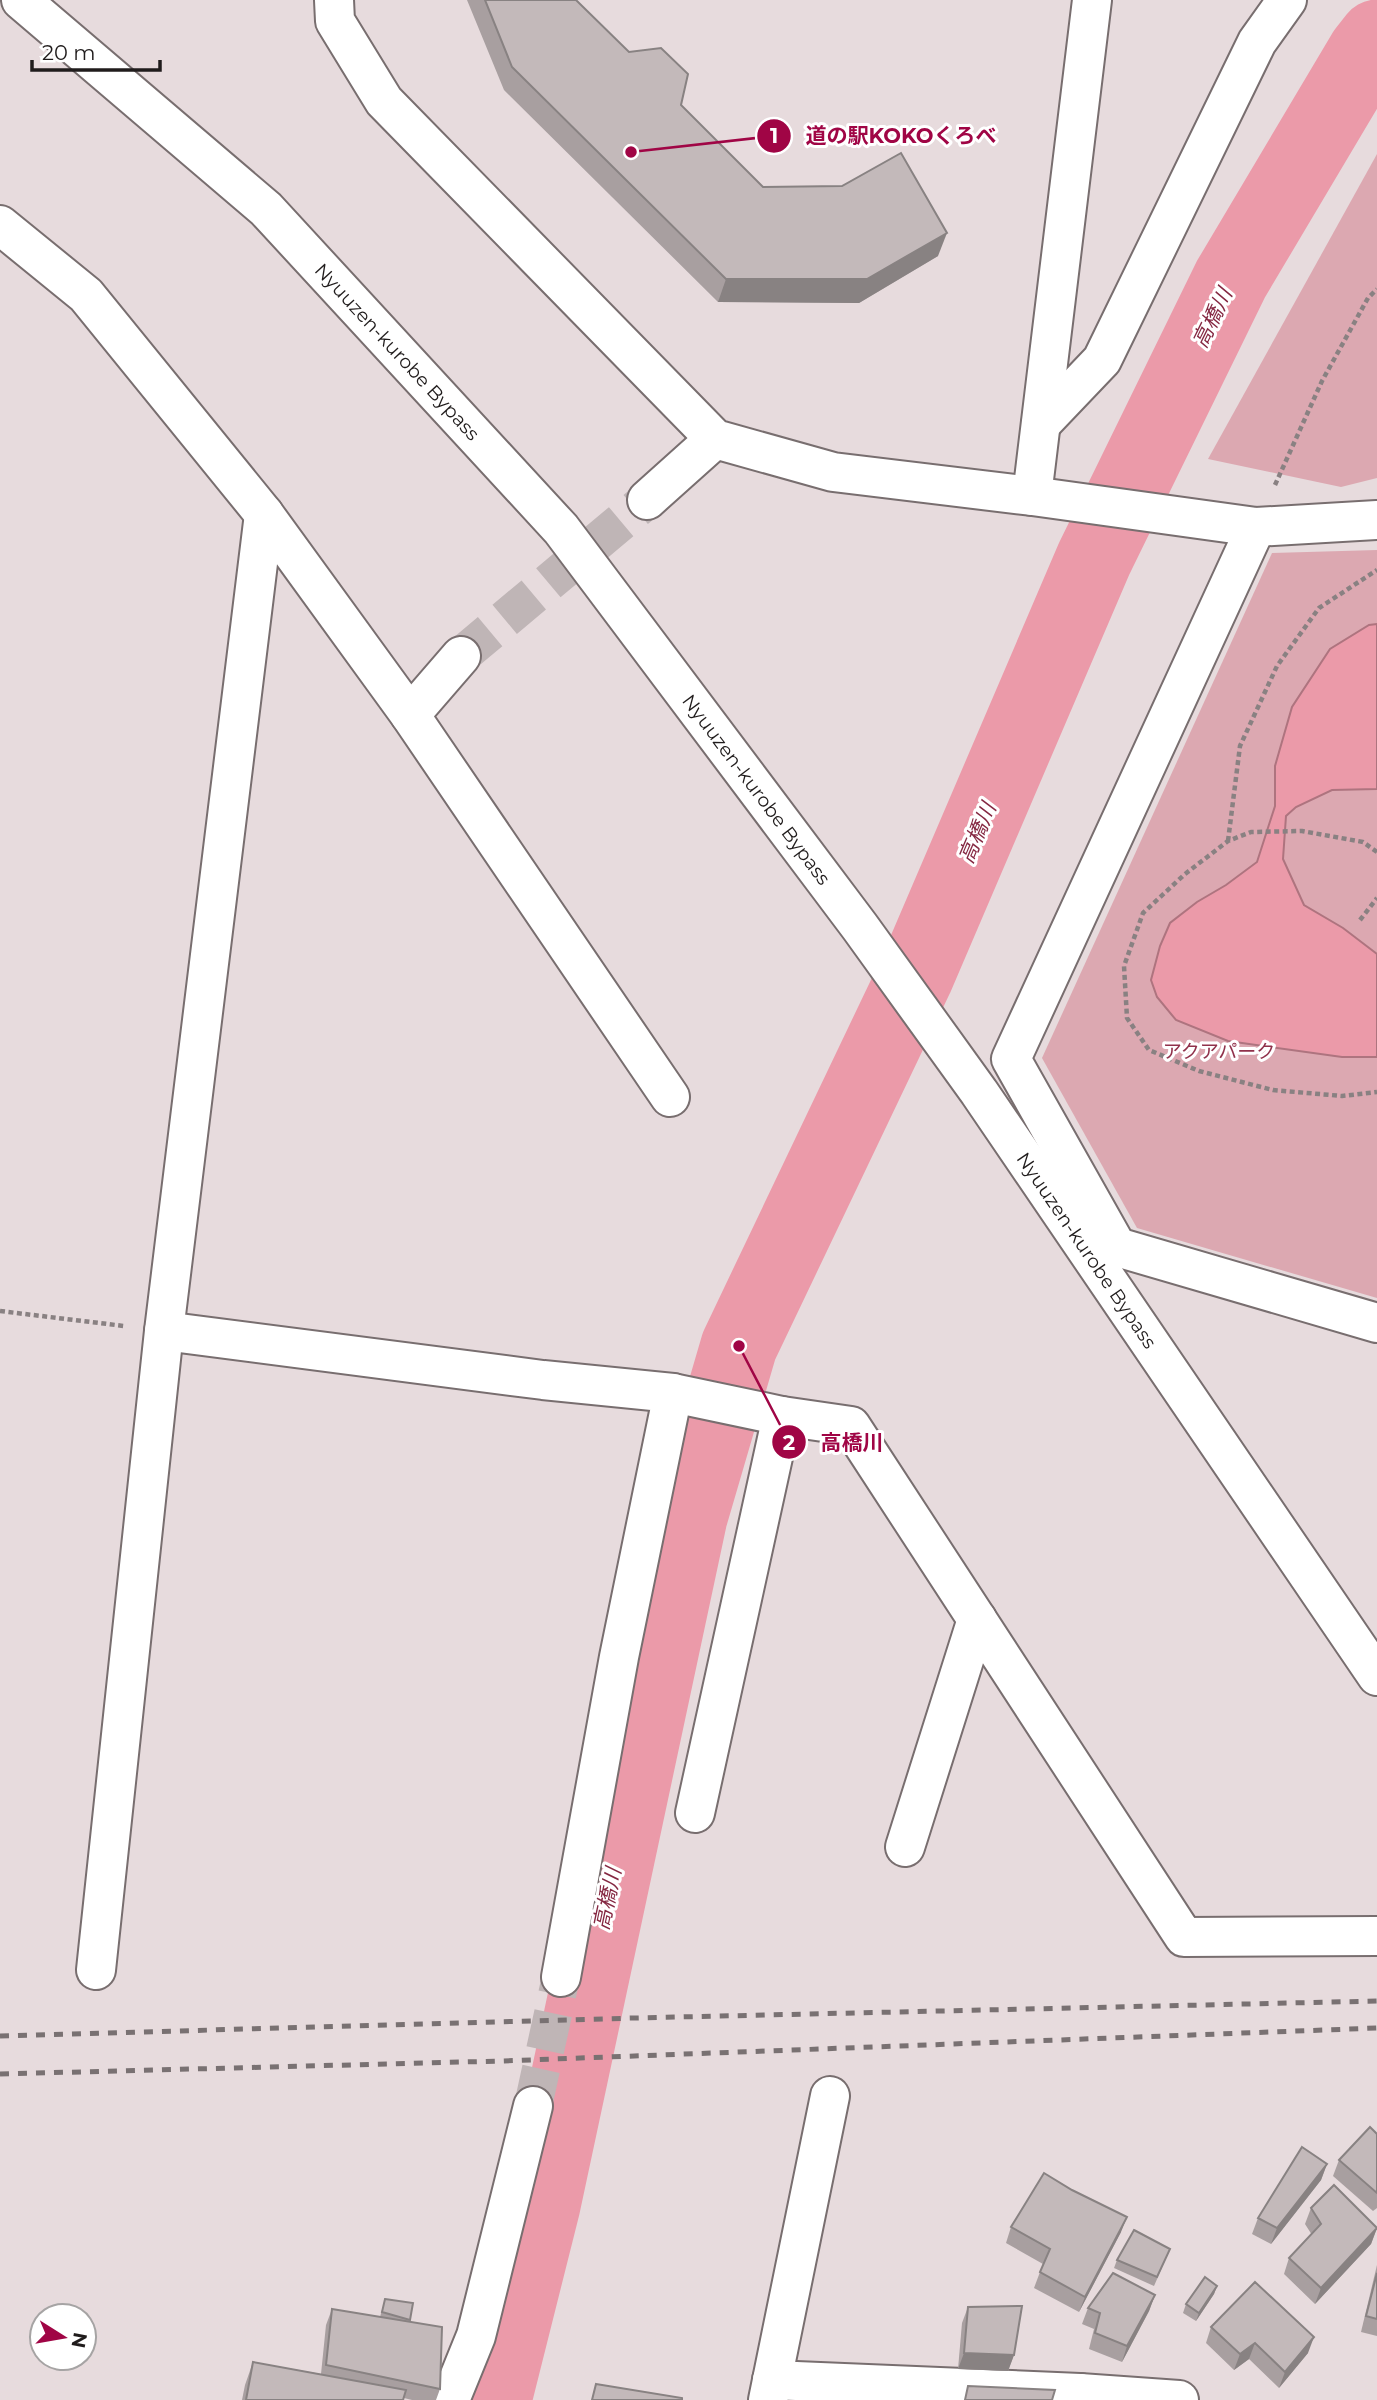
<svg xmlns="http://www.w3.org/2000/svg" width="1377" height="2400" font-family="Montserrat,'Noto Sans JP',sans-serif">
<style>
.green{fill:#dca8b1}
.water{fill:#eb9aa9;stroke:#ae747f;stroke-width:2}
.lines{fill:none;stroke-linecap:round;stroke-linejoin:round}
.river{stroke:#eb9aa9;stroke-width:77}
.minor-tunnel{stroke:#bfb5b6;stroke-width:38;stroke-dasharray:38 19;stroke-linecap:butt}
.minor-casing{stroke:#786e6f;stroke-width:42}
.highway-casing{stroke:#786e6f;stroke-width:42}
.path{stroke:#898182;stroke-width:4.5;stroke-dasharray:5 3.5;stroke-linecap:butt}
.minor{stroke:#fff;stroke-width:38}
.highway{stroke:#fff;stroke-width:38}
.rail{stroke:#797172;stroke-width:5;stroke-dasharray:9 9;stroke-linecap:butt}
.wall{fill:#a89fa0}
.shaded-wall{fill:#888282}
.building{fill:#c3b9ba;stroke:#888282;stroke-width:2}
.labels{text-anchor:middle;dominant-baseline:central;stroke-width:6;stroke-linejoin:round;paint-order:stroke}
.street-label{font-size:19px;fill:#201c1c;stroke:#fff}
.park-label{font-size:19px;fill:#90314b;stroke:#fff}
.water-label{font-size:21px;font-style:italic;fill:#852842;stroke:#fff}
.leader{fill:none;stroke:#a00545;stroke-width:2.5}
.callout-dot{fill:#a00545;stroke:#fff;stroke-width:2.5}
.mark-label{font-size:21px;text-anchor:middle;font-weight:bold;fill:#fff}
.callout-label{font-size:21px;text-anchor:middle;font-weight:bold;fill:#a00545;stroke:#fff;stroke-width:6;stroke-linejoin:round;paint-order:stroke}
</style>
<rect width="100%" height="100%" fill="#e7dbdd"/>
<g class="green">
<path d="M1377,154V478L1341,487L1208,459Z"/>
<path d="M1377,550V1298L1137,1228L1042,1058L1272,553Z"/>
</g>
<path class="water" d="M1377,624V789L1332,790L1296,807L1286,816L1283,859L1304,905L1343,928L1377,954V1057H1342L1228,1041L1176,1020L1157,997L1151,980L1160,946L1170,923L1197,902L1226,885L1257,862L1275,806V766L1292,707L1330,649L1369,625Z"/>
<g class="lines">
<path class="river" d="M493,2400L542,2205L689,1517L739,1346L915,977L1094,559L1231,279L1366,52L1377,38"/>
<g class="minor-tunnel">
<path d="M461,656L647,500"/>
<path d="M533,2106L561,1977"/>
</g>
<g class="minor-casing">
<g id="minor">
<path d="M334,0L335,21L384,101L715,439L833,472L1032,496L1256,527L1377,520"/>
<path d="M0,225L86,295L264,514L410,715"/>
<path d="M1041,424L1102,360L1257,42L1287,0"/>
<path d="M1032,496L1092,0"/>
<path d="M647,500L715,439"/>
<path d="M1256,527L1011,1059L1117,1247L1377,1323"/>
<path d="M461,656L410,715L670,1097"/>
<path d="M164,1331L543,1380L673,1393L619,1657L561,1977"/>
<path d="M673,1393L782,1416"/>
<path d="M695,1813L782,1416L851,1426L1184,1937L1377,1936"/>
<path d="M905,1847L977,1619"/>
<path d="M96,1970L164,1331L264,514"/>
<path d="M772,2380L1080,2393L1077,2400"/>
<path d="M1080,2393L1179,2400"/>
<path d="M450,2400L476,2336L533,2106"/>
<path d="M768,2400L830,2096"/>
</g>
</g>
<g class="highway-casing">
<g id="highway">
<path id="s1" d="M21,0L266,209L561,529L860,927L979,1092L1377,1676"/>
</g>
</g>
<g class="path">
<path d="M1275,485L1322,381L1368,298L1377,289"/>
<path d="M1228,841L1240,746L1277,666L1319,608L1377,570"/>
<path d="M1377,852L1363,842L1302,831L1251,832L1228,841L1185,874L1143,913L1124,966L1127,1018L1149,1050L1199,1071L1273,1090L1342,1096L1377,1092"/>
<path d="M1360,920L1377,898"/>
<path d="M0,1311L124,1326"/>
</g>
<use href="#minor" class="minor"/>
<use href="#highway" class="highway"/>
<g class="rail">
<path d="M0,2036L634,2018L1377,2001"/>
<path d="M0,2074L501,2061L1377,2028"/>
</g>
</g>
<g class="wall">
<path d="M467,0H576L763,187L938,256L859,303L718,302L504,90Z"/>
<path d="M1377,2134V2208L1373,2211L1333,2176L1339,2160Z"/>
<path d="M1327,2164L1321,2180L1271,2244L1252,2234L1258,2218Z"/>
<path d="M1311,2208L1377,2228L1371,2244L1315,2304L1284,2274L1289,2258L1312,2235L1305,2224Z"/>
<path d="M1011,2227L1121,2232L1079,2312L1034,2288L1043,2264L1006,2243Z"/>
<path d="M1170,2249L1154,2286L1114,2268L1117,2260Z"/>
<path d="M1377,2265V2336L1361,2332Z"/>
<path d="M1217,2286L1214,2294L1196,2321L1183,2313L1186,2304Z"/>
<path d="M1155,2295L1149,2311L1122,2362L1089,2349L1094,2329L1082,2324L1088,2308Z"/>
<path d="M385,2299L410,2320L409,2322L440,2389L436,2400H412L404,2398L403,2400H242L245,2385L253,2362L321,2374L326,2325L332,2309L380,2317Z"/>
<path d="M968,2307L1014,2355L1008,2371L958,2369L962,2323Z"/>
<path d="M1211,2327L1308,2353L1279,2388L1249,2359L1234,2370L1206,2343Z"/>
</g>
<g class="shaded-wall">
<path d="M947,233L938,256L859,303L718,302L726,279Z"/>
<path d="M1327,2164L1321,2180L1271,2244L1277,2228Z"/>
<path d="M1127,2217L1121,2232L1079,2312L1085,2297Z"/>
<path d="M1377,2228L1371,2244L1315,2304L1321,2288Z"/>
<path d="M1217,2286L1214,2294L1196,2321L1199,2313Z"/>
<path d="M1155,2295L1149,2311L1122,2362L1127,2346Z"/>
<path d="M1314,2337L1308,2353L1279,2388L1285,2372Z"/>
<path d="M1255,2343L1249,2359L1234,2370L1240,2354Z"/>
<path d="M964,2353L1014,2355L1008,2371L958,2369Z"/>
</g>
<g class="building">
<path d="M485,0H576L629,52L661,48L688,74L681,105L763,187L842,186L901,153L947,233L867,279H726L512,67Z"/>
<path d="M1370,2127L1377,2134V2193L1339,2160Z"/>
<path d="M1302,2147L1327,2164L1277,2228L1258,2218Z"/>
<path d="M1044,2173L1072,2190L1127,2217L1085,2297L1040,2272L1050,2249L1011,2227Z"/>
<path d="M1334,2185L1377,2228L1321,2288L1289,2258L1321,2224L1311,2208Z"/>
<path d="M1134,2230L1170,2249L1157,2277L1117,2260Z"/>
<path d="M1113,2273L1155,2295L1127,2346L1095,2333L1100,2313L1088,2308Z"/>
<path d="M1377,2273V2319L1366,2316Z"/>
<path d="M1205,2277L1217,2286L1199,2313L1186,2304Z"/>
<path d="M1255,2282L1314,2337L1285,2372L1255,2343L1240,2354L1211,2327Z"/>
<path d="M385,2299L413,2303L410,2320L382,2312Z"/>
<path d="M1022,2306L1014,2355L964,2353L968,2307Z"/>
<path d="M332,2309L442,2327L440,2389L326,2365Z"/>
<path d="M253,2362L406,2390L403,2400H246Z"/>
<path d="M596,2384L682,2398V2400H592Z"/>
<path d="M968,2386L1055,2390L1052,2400H965Z"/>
</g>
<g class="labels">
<g class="street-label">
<text stroke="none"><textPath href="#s1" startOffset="516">Nyuuzen-kurobe Bypass</textPath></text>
<text stroke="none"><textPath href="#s1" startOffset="1083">Nyuuzen-kurobe Bypass</textPath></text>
<text stroke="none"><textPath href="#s1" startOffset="1650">Nyuuzen-kurobe Bypass</textPath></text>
</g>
<g class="park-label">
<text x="1219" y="1051">アクアパーク</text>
</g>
<g class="water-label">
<text transform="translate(1212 318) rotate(-64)">高橋川</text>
<text transform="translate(977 833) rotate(-67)">高橋川</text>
<text transform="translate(607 1899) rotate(-78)">高橋川</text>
</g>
</g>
<path class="leader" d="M631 152L774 136M739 1346L789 1442"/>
<g class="callout-dot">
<circle cx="631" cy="152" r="7"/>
<circle cx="739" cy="1346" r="7"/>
<circle cx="774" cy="136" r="18"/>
<circle cx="789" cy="1442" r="18"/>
</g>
<g class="mark-label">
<text x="774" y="143">1</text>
<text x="789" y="1450">2</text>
</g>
<g class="callout-label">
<text x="901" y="143">道の駅KOKOくろべ</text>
<text x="852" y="1450">高橋川</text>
</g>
<g transform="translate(63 2337) rotate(101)"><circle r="33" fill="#ffffff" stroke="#a6a4a4" stroke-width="2"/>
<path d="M0-5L12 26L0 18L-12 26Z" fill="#a00545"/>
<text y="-10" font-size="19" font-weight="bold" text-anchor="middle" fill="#201c1c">N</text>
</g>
<path d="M32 60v10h128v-10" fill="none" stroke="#201c1c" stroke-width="3.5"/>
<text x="42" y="60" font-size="21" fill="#201c1c" stroke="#ffffff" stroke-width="5" paint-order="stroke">20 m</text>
</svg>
